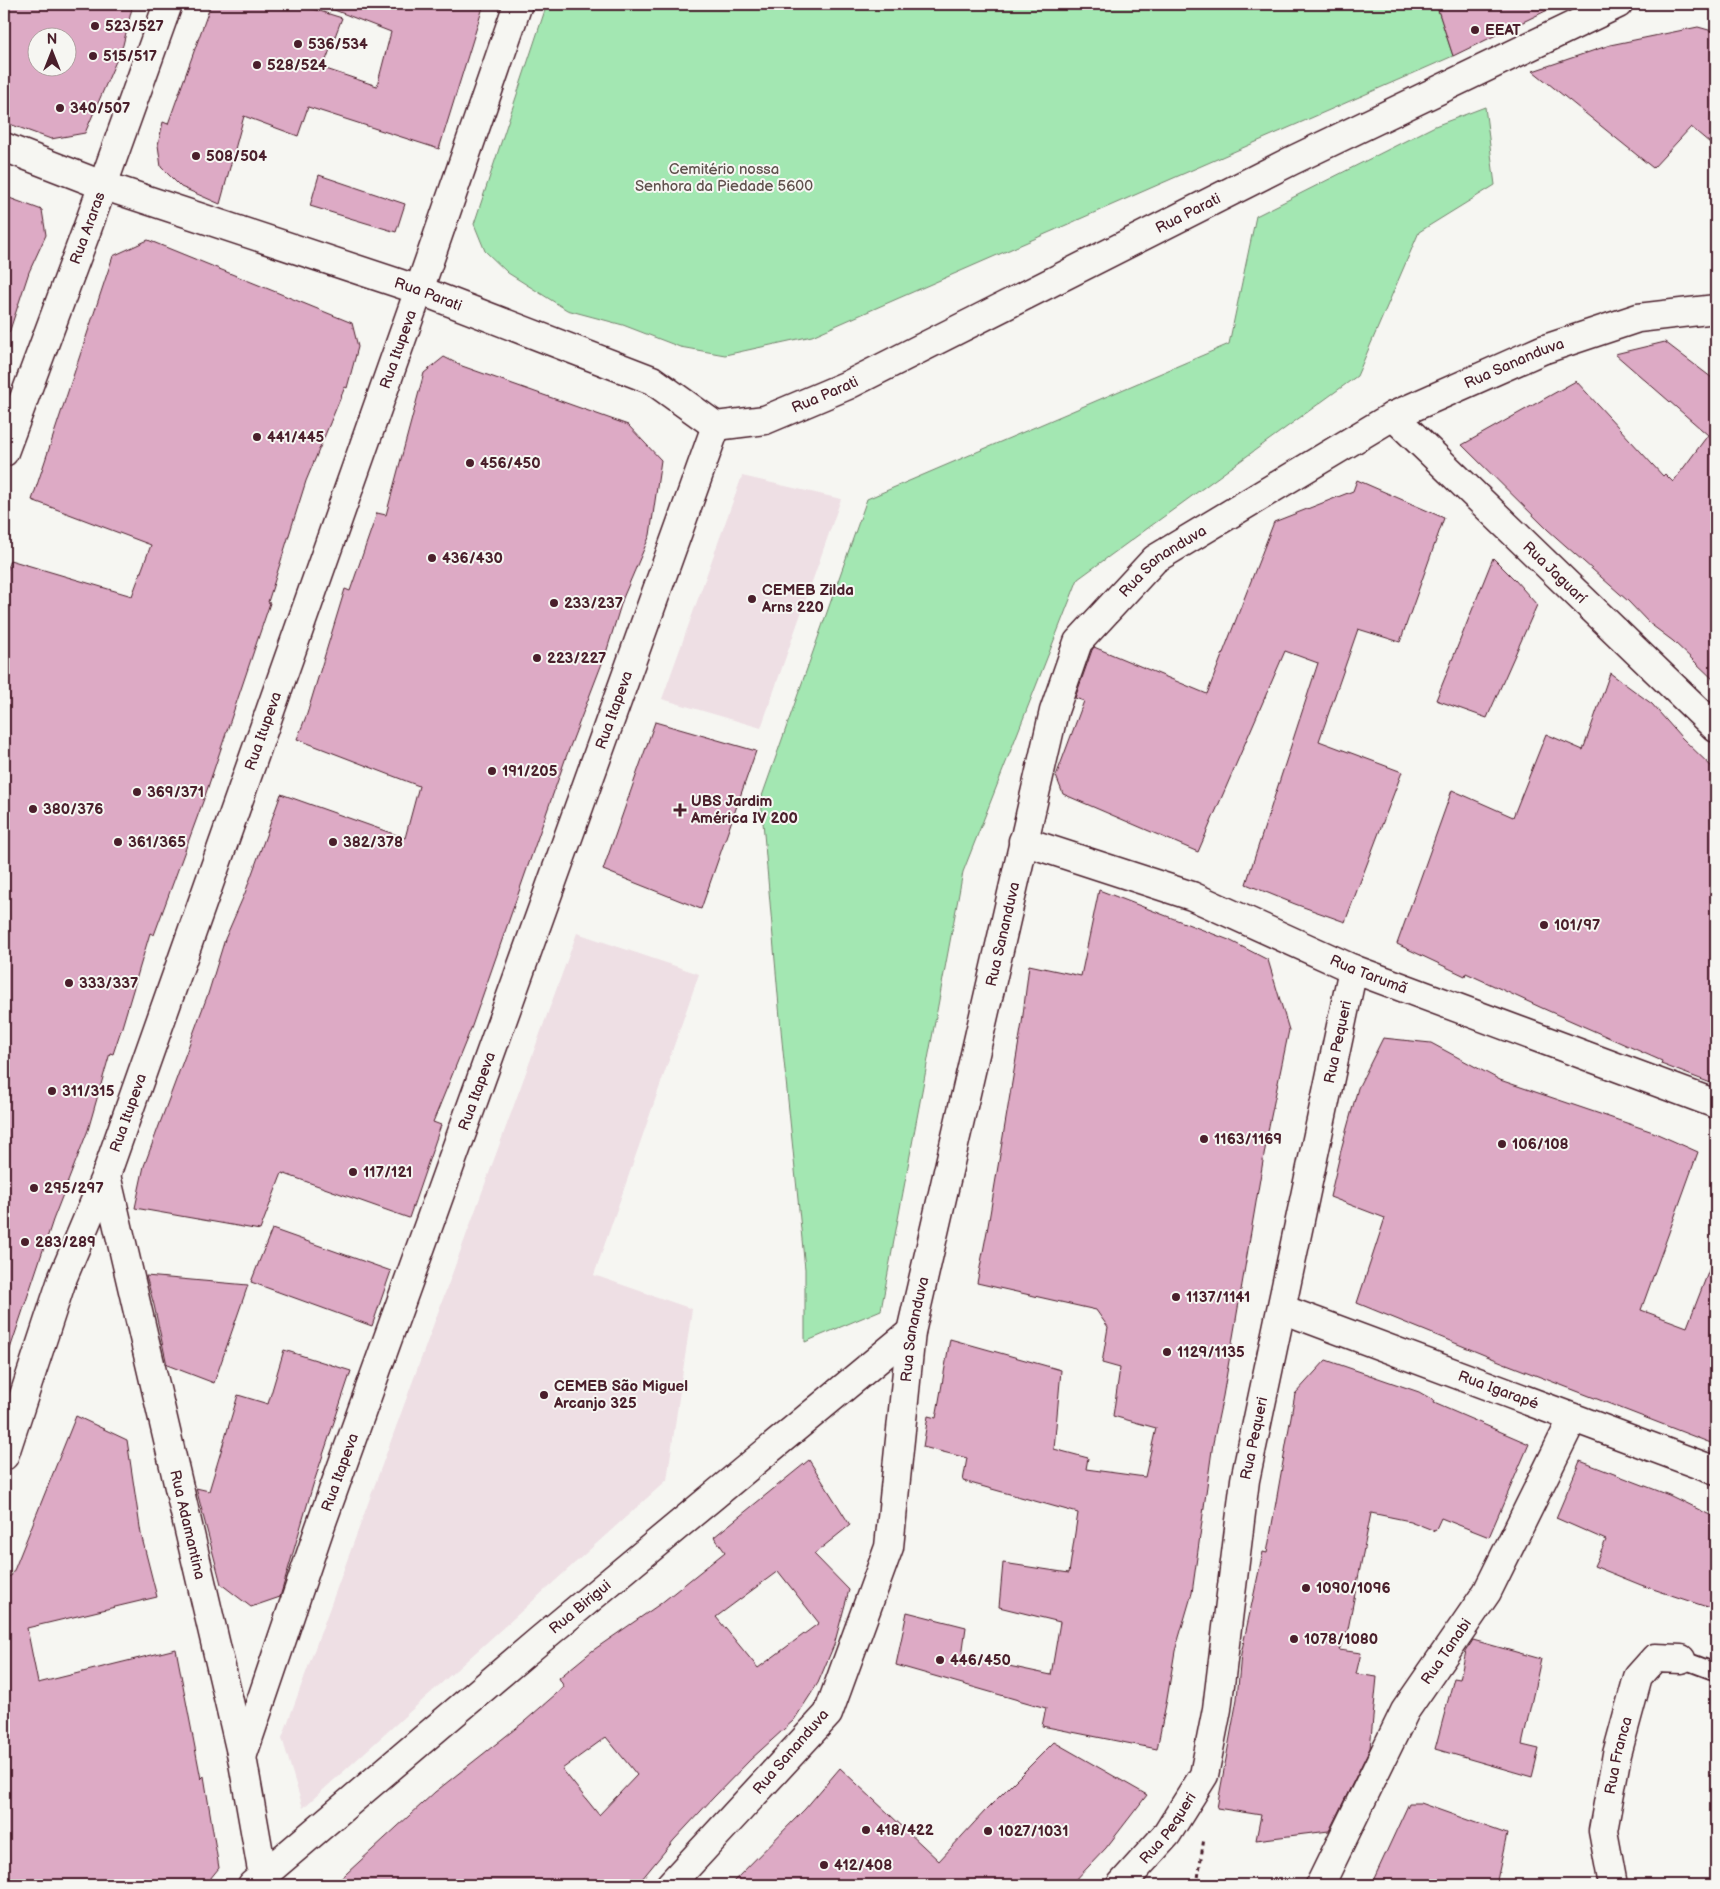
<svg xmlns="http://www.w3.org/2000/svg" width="1720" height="1889" font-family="'Balsamiq Sans',sans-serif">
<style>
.built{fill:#eedfe4}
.green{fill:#a3e7b2;stroke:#76836e}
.building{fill:#ddaac5;stroke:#4a1f2b;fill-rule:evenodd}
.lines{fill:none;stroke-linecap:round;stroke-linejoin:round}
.lane-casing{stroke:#4a1f2b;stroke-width:20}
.street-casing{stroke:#4a1f2b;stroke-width:31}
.path{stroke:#4a1f2b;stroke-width:3;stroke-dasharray:4 4;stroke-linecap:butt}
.lane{stroke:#f6f6f2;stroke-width:16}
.street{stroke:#f6f6f2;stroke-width:28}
.poi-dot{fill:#4a1f2b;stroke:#f6f6f2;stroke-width:2}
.labels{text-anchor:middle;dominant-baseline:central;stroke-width:4;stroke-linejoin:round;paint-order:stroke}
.poi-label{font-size:15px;font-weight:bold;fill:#4a1f2b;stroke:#f6f6f2;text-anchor:start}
.park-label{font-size:15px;fill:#60514d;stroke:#f6f6f2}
.street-label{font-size:15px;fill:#4a1f2b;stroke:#f6f6f2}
</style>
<rect width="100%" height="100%" fill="#f6f6f2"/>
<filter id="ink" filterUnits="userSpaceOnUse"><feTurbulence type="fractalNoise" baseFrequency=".02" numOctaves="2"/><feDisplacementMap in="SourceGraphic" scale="10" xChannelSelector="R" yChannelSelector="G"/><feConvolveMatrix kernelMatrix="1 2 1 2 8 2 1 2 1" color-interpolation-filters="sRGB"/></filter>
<g filter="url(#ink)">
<g class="built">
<path d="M742,476L841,499L761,728L662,699Z"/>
<path d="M577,933L699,974L594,1275L692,1309L667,1480L303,1808L282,1738Z"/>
</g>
<g class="green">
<path d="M547,4H1436L1453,56L812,336L725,355L680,347L623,325L567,310L508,273L485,251L474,224Z"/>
<path d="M1485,107L1495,185L1419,232L1357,376L1078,579L963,872L881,1310L805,1342V1269L782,1041L761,799L867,499L1229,344L1256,216L1435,126Z"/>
</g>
<g class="building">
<path d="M4,4H133L123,45L85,133L51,139L4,122ZM38,38H68V68H38Z"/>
<path d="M211,4H297L342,18L323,68L377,86L391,32L324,6L325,4H484L439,149L308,107L298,136L244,116L220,204L181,187L161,167L158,145L163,122L168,124Z"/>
<path d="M1436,4H1560L1453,56Z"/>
<path d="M1698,27L1716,32V148L1691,127L1653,168L1533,71L1610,45Z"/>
<path d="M319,175L405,204L396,232L310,206Z"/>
<path d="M4,196L42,210L46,235L29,272L9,333L4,332Z"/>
<path d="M148,240L352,323L358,347L347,388L345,387L306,481L268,602L270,603L205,796L154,935L150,933L122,1027L113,1054L110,1053L88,1130L53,1220L8,1355L4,1354V578L10,560L132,596L151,545L32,500L113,256Z"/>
<path d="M1665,342L1716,381V682L1673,641L1649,623L1628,601L1548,530L1462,445L1576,381L1663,476L1665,474L1673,482L1708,435L1615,354Z"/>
<path d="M444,357L462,366L628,425L661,460L650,535L623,598L606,653L566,757L472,1026L433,1122L441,1125L409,1218L282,1173L260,1230L135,1208L144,1166L208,994L225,939L245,893L281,794L405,838L419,786L297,739L307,714L345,589L350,591L377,513L386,515L424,373Z"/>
<path d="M1357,480L1444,518L1400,642L1358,629L1319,741L1402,772L1345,922L1295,904L1246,884L1318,663L1285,651L1198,852L1063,794L1056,776L1084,701L1075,698L1092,650L1094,647L1207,694L1274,522L1353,491Z"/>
<path d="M1493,558L1515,580L1537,605L1487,718L1436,700Z"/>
<path d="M1610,673L1652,704L1681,737L1716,771V1085L1661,1064L1662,1061L1542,1008L1466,973L1465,976L1397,944L1452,790L1513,817L1546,734L1583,750Z"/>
<path d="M655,722L756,751L701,909L603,870Z"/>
<path d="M1099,890L1229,940L1268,960L1289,1030L1269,1126L1223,1396L1213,1443L1192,1593L1175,1651L1167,1699L1157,1749L1042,1726L1046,1708L896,1665L907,1612L966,1627L962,1656L1051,1675L1060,1622L999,1607L1003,1563L1069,1573L1078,1513L963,1481L967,1458L923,1447L928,1416L936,1418L950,1339L1061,1370L1054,1449L1088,1458L1086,1469L1145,1477L1156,1428L1113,1416L1120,1368L1102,1363L1108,1327L1096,1310L977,1283L988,1226L1022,1023L1029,965L1081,976Z"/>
<path d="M1383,1038L1431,1043L1500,1080L1653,1132L1698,1152L1641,1310L1687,1327L1714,1257H1716V1445L1504,1363L1357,1303L1385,1218L1330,1197L1342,1146L1358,1088Z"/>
<path d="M272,1229L391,1271L372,1326L251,1282Z"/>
<path d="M146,1276L248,1285L214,1383L167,1365L154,1305Z"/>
<path d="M284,1350L351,1371L313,1485L280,1597L251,1607L221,1584L196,1488L209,1491L238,1395L268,1404Z"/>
<path d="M1326,1360L1419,1392L1435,1401L1434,1403L1529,1444L1489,1537L1441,1518L1435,1531L1410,1521L1371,1513L1348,1629L1339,1650L1361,1653L1356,1674L1377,1677L1370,1748L1329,1831L1256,1840L1261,1815L1217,1808L1237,1699L1241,1654L1263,1552L1267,1553L1295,1394Z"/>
<path d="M76,1416L127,1440L141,1534L157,1597L27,1628L38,1683L176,1649L201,1779L204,1776L219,1868L205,1885H4V1577L11,1576L15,1568Z"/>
<path d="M809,1460L850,1525L814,1554L849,1590L834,1645L818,1683L794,1720L750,1760L713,1798L674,1840L637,1885H334L435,1792L525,1721L564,1687L559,1678L592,1651L660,1604L725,1552L714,1537ZM778,1571L819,1623L758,1668L716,1617ZM606,1737L637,1775L599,1815L562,1769Z"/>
<path d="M1580,1461L1669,1495L1716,1518V1610L1641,1585L1594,1566L1606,1540L1556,1518Z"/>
<path d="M1473,1640L1541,1659L1522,1745L1539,1749L1532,1777L1435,1749L1454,1678L1460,1679L1466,1651Z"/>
<path d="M1054,1742L1147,1795L1106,1848L1071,1885H730L805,1809L840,1768L939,1861L985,1811Z"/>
<path d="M1409,1803H1420L1507,1834L1496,1885H1371Z"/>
</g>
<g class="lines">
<g class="lane-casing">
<path id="lane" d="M1681,1659L1716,1672"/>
</g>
<g class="street-casing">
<g id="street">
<path id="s1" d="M4,147L102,185L419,290L652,380L716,426L765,420L848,385L1291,161L1618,4"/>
<path id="s2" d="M1393,416L1716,728"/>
<path id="s3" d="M4,452L86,232L168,4"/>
<path id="s4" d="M1023,841L1192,896L1353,969L1716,1104"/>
<path id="s5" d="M106,1175L242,1757L263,1876"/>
<path id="s6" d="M1282,1309L1716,1471"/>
<path id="s7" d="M4,1456L63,1277L106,1175L419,290L518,4"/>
<path id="s8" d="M242,1757L319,1530L716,426"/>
<path id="s9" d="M252,1885L540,1640L911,1332"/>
<path id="s10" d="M670,1885L828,1714L889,1547L911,1332L1054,711L1078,642L1155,559L1393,416L1542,350L1638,318L1716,309"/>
<path id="s11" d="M1121,1885L1167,1834L1204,1775L1217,1709L1245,1480L1353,969"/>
<path id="s12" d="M1320,1885L1405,1711L1487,1592L1573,1418"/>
<path id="s13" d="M1613,1885L1603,1831L1617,1754L1638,1677L1655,1658L1681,1659"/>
</g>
</g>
<path class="path" d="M1197,1885L1204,1838"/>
<use href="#lane" class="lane"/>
<use href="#street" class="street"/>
</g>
</g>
<g class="poi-dot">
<circle cx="95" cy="26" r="5"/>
<circle cx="1475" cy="30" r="5"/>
<circle cx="298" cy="44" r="5"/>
<circle cx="93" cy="56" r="5"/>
<circle cx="257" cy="65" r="5"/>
<circle cx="60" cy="108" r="5"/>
<circle cx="196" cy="156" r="5"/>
<circle cx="257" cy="437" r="5"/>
<circle cx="470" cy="463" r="5"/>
<circle cx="432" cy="558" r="5"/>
<circle cx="752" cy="599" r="5"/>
<circle cx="554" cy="603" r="5"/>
<circle cx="537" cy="658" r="5"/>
<circle cx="492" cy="771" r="5"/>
<circle cx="137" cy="792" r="5"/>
<circle cx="33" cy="809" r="5"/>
<path d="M677.5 802.5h5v5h5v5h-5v5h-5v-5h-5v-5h5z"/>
<circle cx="118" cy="842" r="5"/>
<circle cx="333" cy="842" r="5"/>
<circle cx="1544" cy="925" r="5"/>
<circle cx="69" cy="983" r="5"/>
<circle cx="52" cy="1091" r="5"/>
<circle cx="1204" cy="1139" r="5"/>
<circle cx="1502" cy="1144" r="5"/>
<circle cx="353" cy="1172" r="5"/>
<circle cx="34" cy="1188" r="5"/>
<circle cx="25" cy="1242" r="5"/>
<circle cx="1176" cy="1297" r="5"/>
<circle cx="1167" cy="1352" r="5"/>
<circle cx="544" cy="1395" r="5"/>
<circle cx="1306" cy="1588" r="5"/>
<circle cx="1294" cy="1639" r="5"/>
<circle cx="940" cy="1660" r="5"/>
<circle cx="866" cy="1830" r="5"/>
<circle cx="988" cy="1831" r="5"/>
<circle cx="824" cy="1865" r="5"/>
</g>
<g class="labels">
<g class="poi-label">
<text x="105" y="26">523/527</text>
<text x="1485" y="30">EEAT</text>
<text x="308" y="44">536/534</text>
<text x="103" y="56">515/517</text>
<text x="267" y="65">528/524</text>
<text x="70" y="108">340/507</text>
<text x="206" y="156">508/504</text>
<text x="267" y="437">441/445</text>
<text x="480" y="463">456/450</text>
<text x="442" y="558">436/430</text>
<text x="762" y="590">CEMEB Zilda<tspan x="762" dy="17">Arns 220</tspan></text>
<text x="564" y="603">233/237</text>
<text x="547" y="658">223/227</text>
<text x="502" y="771">191/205</text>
<text x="147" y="792">369/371</text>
<text x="691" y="801">UBS Jardim<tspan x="691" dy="17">América IV 200</tspan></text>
<text x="43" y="809">380/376</text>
<text x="128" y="842">361/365</text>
<text x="343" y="842">382/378</text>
<text x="1554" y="925">101/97</text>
<text x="79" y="983">333/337</text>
<text x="62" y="1091">311/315</text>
<text x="1214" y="1139">1163/1169</text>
<text x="1512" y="1144">106/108</text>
<text x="363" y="1172">117/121</text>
<text x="44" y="1188">295/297</text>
<text x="35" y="1242">283/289</text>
<text x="1186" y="1297">1137/1141</text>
<text x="1177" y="1352">1129/1135</text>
<text x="554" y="1386">CEMEB São Miguel<tspan x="554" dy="17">Arcanjo 325</tspan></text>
<text x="1316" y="1588">1090/1096</text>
<text x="1304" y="1639">1078/1080</text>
<text x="950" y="1660">446/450</text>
<text x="876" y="1830">418/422</text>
<text x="998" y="1831">1027/1031</text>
<text x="834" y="1865">412/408</text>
</g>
<g class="park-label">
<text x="724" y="169">Cemitério nossa<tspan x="724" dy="17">Senhora da Piedade 5600</tspan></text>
</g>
<g class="street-label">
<text stroke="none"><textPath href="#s1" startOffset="1288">Rua Parati</textPath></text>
<text stroke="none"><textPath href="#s3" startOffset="239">Rua Araras</textPath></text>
<text stroke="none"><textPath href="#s1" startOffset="449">Rua Parati</textPath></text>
<text stroke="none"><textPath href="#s7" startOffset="1175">Rua Itupeva</textPath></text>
<text stroke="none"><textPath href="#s10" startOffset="1860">Rua Sananduva</textPath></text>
<text stroke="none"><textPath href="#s1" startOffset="882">Rua Parati</textPath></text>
<text stroke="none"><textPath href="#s10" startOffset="1455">Rua Sananduva</textPath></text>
<text stroke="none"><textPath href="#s2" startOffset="225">Rua Jaguarí</textPath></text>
<text stroke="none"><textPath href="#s8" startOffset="1111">Rua Itapeva</textPath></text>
<text stroke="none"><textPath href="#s7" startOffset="770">Rua Itupeva</textPath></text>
<text stroke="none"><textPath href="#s10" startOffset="1035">Rua Sananduva</textPath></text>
<text stroke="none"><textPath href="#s4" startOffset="371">Rua Tarumã</textPath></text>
<text stroke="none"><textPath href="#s11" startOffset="884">Rua Pequeri</textPath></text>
<text stroke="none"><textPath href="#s8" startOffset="706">Rua Itapeva</textPath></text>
<text stroke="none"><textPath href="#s7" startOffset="365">Rua Itupeva</textPath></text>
<text stroke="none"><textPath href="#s10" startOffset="630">Rua Sananduva</textPath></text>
<text stroke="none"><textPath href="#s6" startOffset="231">Rua Igarapé</textPath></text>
<text stroke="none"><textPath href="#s11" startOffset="479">Rua Pequeri</textPath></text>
<text stroke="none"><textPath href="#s8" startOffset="301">Rua Itapeva</textPath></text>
<text stroke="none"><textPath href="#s5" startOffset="359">Rua Adamantina</textPath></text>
<text stroke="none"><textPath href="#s9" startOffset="430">Rua Birigui</textPath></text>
<text stroke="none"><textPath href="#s12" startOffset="266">Rua Tanabi</textPath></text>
<text transform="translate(791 1752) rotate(-49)">Rua Sananduva</text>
<text stroke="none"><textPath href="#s13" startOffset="132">Rua Franca</textPath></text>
<text stroke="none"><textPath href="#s11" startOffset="74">Rua Pequeri</textPath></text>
</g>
</g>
<rect width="1720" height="1889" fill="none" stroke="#f6f6f2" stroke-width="20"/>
<rect x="10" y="10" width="1700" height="1869" fill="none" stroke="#4a1f2b" stroke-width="2" filter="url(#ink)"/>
<g transform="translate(52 52)"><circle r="24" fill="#f6f6f2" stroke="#b1a0a2"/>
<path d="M0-4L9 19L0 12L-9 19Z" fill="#4a1f2b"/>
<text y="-8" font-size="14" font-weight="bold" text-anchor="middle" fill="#4a1f2b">N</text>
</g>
</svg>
